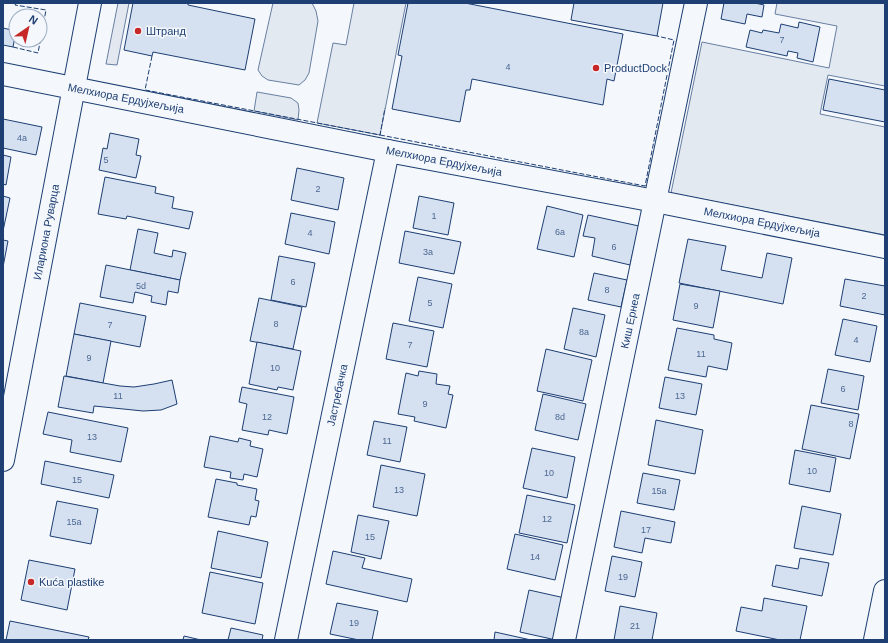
<svg xmlns="http://www.w3.org/2000/svg" width="888" height="643" font-family="Arial,sans-serif">
<style>
.green{fill:#e3e9f0;stroke:#687fa3}
.parking{fill:#e3e8f0;stroke:#687fa3}
.building{fill:#d5e0f0;stroke:#1d3f73}
.lines{fill:none;stroke-linecap:round;stroke-linejoin:round}
.minor-casing{stroke:#1d3f73;stroke-width:24}
.minor{stroke:#f4f7fb;stroke-width:22}
.fence{stroke:#1d3f73;stroke-width:1;stroke-dasharray:5 2;stroke-linecap:butt}
.poi-dot{fill:#c62828;stroke:#f4f7fb;stroke-width:1.5}
.labels{text-anchor:middle;dominant-baseline:central;stroke-width:3;stroke-linejoin:round;paint-order:stroke}
.number-label{font-size:9px;fill:#4b6792}
.poi-label{font-size:11px;fill:#1d3f73;stroke:#f4f7fb;text-anchor:start}
.street-label{font-size:11px;fill:#1d3f73;stroke:#f4f7fb}
</style>
<rect width="100%" height="100%" fill="#f4f7fb"/>
<g class="green">
<path d="M273,3H312L316,11L318,21L309,73L305,80L299,85L268,80L262,76L258,70Z"/>
<path d="M354,3H406L380,135L317,123L333,43L346,45Z"/>
<path d="M777,3H885V86L828,75L820,114L885,127V235L671,193L702,42L829,68L837,26L775,14Z"/>
<path d="M257,92L291,98L298,103L299,110L298,120L254,111Z"/>
</g>
<path class="parking" d="M118,3H129L117,65L106,64Z"/>
<g class="building">
<path d="M133,3H188V5L255,19L245,70L153,52L152,56L124,50Z"/>
<path d="M408,3H465L623,34L614,81L607,79L603,105L472,79L470,90H466L460,122L392,109L402,56L398,55Z"/>
<path d="M574,3H663L657,36L571,20Z"/>
<path d="M724,3H755L764,5L762,17L747,14L745,24L721,19Z"/>
<path d="M799,22L820,27L813,62L797,58L798,53L788,51L787,56L746,47L750,30L762,33L763,30L779,33L781,24L798,28Z"/>
<path d="M3,28L16,31L13,47L3,45Z"/>
<path d="M829,79L885,90V122L823,110Z"/>
<path d="M3,119L42,127L36,155L3,148Z"/>
<path d="M110,133L139,139L136,155L141,156L136,178L99,170L103,148L107,149Z"/>
<path d="M3,155L11,157L6,185L3,184Z"/>
<path d="M297,168L344,178L338,210L291,200Z"/>
<path d="M105,177L156,187L155,193L174,197L172,208L193,212L189,229L127,216L126,219L98,214Z"/>
<path d="M3,196L10,198L3,231Z"/>
<path d="M419,196L454,203L448,235L413,228Z"/>
<path d="M547,206L583,215L574,257L537,249Z"/>
<path d="M291,213L335,222L329,254L285,244Z"/>
<path d="M588,215L639,226L630,265L592,256L595,238L583,236Z"/>
<path d="M138,229L158,233L154,253L172,257L173,250L186,253L180,280L130,270Z"/>
<path d="M405,231L461,242L454,274L399,263Z"/>
<path d="M688,239L726,246L721,270L762,278L767,253L792,258L783,304L679,283Z"/>
<path d="M3,240L8,241L3,267Z"/>
<path d="M279,256L315,263L306,307L271,300Z"/>
<path d="M106,265L180,280L178,293L168,291L166,305L151,302L152,296L135,292L133,303L100,297Z"/>
<path d="M594,273L627,280L621,307L588,300Z"/>
<path d="M418,277L452,284L443,328L409,321Z"/>
<path d="M845,279L885,286V315L840,306Z"/>
<path d="M680,284L720,291L713,328L673,320Z"/>
<path d="M259,298L302,307L293,349L250,341Z"/>
<path d="M80,303L146,316L140,347L74,334Z"/>
<path d="M573,308L605,315L596,357L564,349Z"/>
<path d="M843,319L877,326L870,362L835,355Z"/>
<path d="M393,323L434,331L427,367L386,359Z"/>
<path d="M677,328L714,335V339L732,343L727,370L708,366L706,377L668,370Z"/>
<path d="M74,334L111,341L103,383L66,376Z"/>
<path d="M257,342L301,351L293,390L278,387L277,390L249,384Z"/>
<path d="M546,349L592,360L583,401L537,391Z"/>
<path d="M828,369L864,376L858,410L821,403Z"/>
<path d="M419,371L437,374L436,384L450,386L448,394L453,395L446,428L414,421L415,417L398,414L406,373L418,376Z"/>
<path d="M64,376L120,386L134,387L154,384L172,380L177,404L161,410L143,411L94,406L93,413L58,407Z"/>
<path d="M665,377L702,384L696,415L659,408Z"/>
<path d="M242,387L294,397L287,434L269,430L268,435L242,430L247,404L239,402Z"/>
<path d="M543,394L586,404L578,440L535,430Z"/>
<path d="M811,405L859,414L850,459L802,449Z"/>
<path d="M48,412L128,428L121,462L70,452L72,440L43,434Z"/>
<path d="M656,420L703,430L695,474L648,465Z"/>
<path d="M374,421L407,427L400,462L367,455Z"/>
<path d="M210,436L238,442L239,438L251,441L250,446L263,449L257,477L244,474L243,480L230,478L231,472L204,467Z"/>
<path d="M532,448L575,457L567,498L523,488Z"/>
<path d="M795,450L836,458L830,492L789,484Z"/>
<path d="M45,461L114,475L109,498L41,484Z"/>
<path d="M381,465L425,474L417,516L373,507Z"/>
<path d="M643,473L680,480L674,510L637,503Z"/>
<path d="M216,479L237,483V485L257,489L255,500L259,501L256,517L251,516L249,525L208,517Z"/>
<path d="M527,495L575,505L567,543L519,533Z"/>
<path d="M57,501L98,509L91,544L50,536Z"/>
<path d="M802,506L841,514L833,555L794,548Z"/>
<path d="M621,511L675,522L671,543L645,538L642,553L614,547Z"/>
<path d="M358,515L389,521L381,559L351,552Z"/>
<path d="M218,531L268,542L261,578L211,568Z"/>
<path d="M515,534L563,545L555,580L507,569Z"/>
<path d="M333,551L365,558L362,568L412,579L407,602L326,584Z"/>
<path d="M612,556L642,562L635,597L605,591Z"/>
<path d="M800,558L829,563L822,596L772,586L776,565L798,569Z"/>
<path d="M29,560L75,569L67,610L21,600Z"/>
<path d="M210,572L263,583L255,624L202,613Z"/>
<path d="M529,590L565,598L556,640L520,632Z"/>
<path d="M764,598L807,606L800,640H780L736,631L741,607L762,611Z"/>
<path d="M337,603L378,611L372,640H359L330,634Z"/>
<path d="M620,606L657,613L652,640H614Z"/>
<path d="M10,621L89,637L88,640H6Z"/>
<path d="M231,628L263,635L262,640H228Z"/>
<path d="M495,632L531,640H494Z"/>
<path d="M184,636L201,640H183Z"/>
</g>
<g class="lines">
<g class="minor-casing">
<g id="minor">
<path d="M3,74L388,151L655,201L885,247"/>
<path d="M3,460L90,3"/>
<path d="M286,640L388,151"/>
<path d="M564,640L696,3"/>
<path d="M875,640L885,591"/>
</g>
</g>
<use href="#minor" class="minor"/>
<g class="fence">
<path d="M13,47L38,53L46,10L15,5L16,3"/>
<path d="M152,56L145,90L380,135L385,108"/>
<path d="M380,135L645,186L674,40L657,36"/>
</g>
</g>
<g class="poi-dot">
<circle cx="138" cy="31" r="4"/>
<circle cx="596" cy="68" r="4"/>
<circle cx="31" cy="582" r="4"/>
</g>
<g class="labels">
<g class="number-label">
<text x="782" y="40">7</text>
<text x="508" y="67">4</text>
<text x="22" y="138">4a</text>
<text x="106" y="160">5</text>
<text x="318" y="189">2</text>
<text x="434" y="216">1</text>
<text x="560" y="232">6a</text>
<text x="310" y="233">4</text>
<text x="614" y="247">6</text>
<text x="428" y="252">3a</text>
<text x="293" y="282">6</text>
<text x="141" y="286">5d</text>
<text x="607" y="290">8</text>
<text x="864" y="296">2</text>
<text x="430" y="303">5</text>
<text x="696" y="306">9</text>
<text x="276" y="324">8</text>
<text x="110" y="325">7</text>
<text x="584" y="332">8a</text>
<text x="856" y="340">4</text>
<text x="410" y="345">7</text>
<text x="701" y="354">11</text>
<text x="89" y="358">9</text>
<text x="275" y="368">10</text>
<text x="843" y="389">6</text>
<text x="118" y="396">11</text>
<text x="680" y="396">13</text>
<text x="425" y="404">9</text>
<text x="267" y="417">12</text>
<text x="560" y="417">8d</text>
<text x="851" y="424">8</text>
<text x="92" y="437">13</text>
<text x="387" y="441">11</text>
<text x="812" y="471">10</text>
<text x="549" y="473">10</text>
<text x="77" y="480">15</text>
<text x="399" y="490">13</text>
<text x="659" y="491">15a</text>
<text x="547" y="519">12</text>
<text x="74" y="522">15a</text>
<text x="646" y="530">17</text>
<text x="370" y="537">15</text>
<text x="535" y="557">14</text>
<text x="623" y="577">19</text>
<text x="354" y="623">19</text>
<text x="635" y="626">21</text>
</g>
<g class="poi-label">
<text x="146" y="31">Штранд</text>
<text x="604" y="68">ProductDock</text>
<text x="39" y="582">Kuća plastike</text>
</g>
<g class="street-label">
<text transform="translate(126 98) rotate(11)">Мелхиора Ердујхељија</text>
<text transform="translate(444 161) rotate(11)">Мелхиора Ердујхељија</text>
<text transform="translate(762 222) rotate(11)">Мелхиора Ердујхељија</text>
<text transform="translate(46 232) rotate(-79)">Илариона Руварца</text>
<text transform="translate(630 321) rotate(-78)">Киш Ернеа</text>
<text transform="translate(337 395) rotate(-78)">Јастребачка</text>
</g>
</g>
<rect width="888" height="643" fill="none" stroke="#1d3f73" stroke-width="8"/>
<g transform="translate(28 28) rotate(34)"><circle r="19" fill="#f4f7fb" stroke="#9eadc5"/>
<path d="M0-3L7 15L0 10L-7 15Z" fill="#c62828"/>
<text y="-6" font-size="11" font-weight="bold" text-anchor="middle" fill="#1d3f73">N</text>
</g>
</svg>
